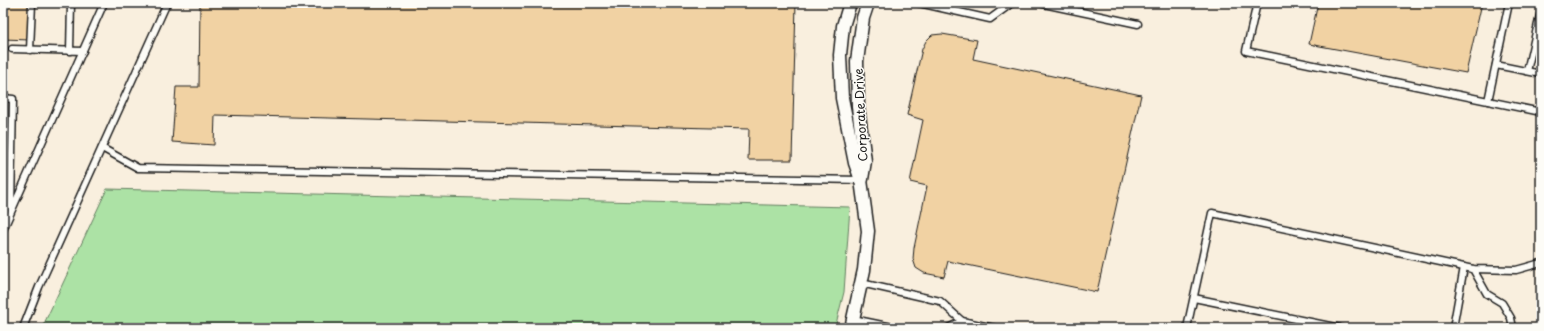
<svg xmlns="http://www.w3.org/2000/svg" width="1544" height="331" font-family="'Playpen Sans',sans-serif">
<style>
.green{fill:#ace2a5;stroke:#647f60}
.building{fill:#f1d2a3;stroke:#1c1c1c}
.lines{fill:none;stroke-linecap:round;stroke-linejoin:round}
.service-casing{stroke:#1c1c1c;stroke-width:9}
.minor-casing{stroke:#1c1c1c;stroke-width:15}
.service{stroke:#fdfcf7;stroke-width:6}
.minor{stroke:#fdfcf7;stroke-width:12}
.labels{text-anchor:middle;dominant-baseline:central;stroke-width:3;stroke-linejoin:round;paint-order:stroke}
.street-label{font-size:12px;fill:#1c1c1c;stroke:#fdfcf7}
</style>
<rect width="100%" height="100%" fill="#f9efde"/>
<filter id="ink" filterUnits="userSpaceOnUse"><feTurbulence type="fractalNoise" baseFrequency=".025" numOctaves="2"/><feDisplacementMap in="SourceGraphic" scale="8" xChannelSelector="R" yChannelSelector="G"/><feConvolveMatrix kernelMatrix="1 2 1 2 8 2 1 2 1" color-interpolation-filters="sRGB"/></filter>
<g filter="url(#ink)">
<path class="green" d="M107,189L850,207L844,292L835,328H42Z"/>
<g class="building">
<path d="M4,3H31L30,40L3,39Z"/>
<path d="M200,3H796L792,160H748L749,129L215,115L214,145L172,142L176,87H199Z"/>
<path d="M1318,3H1482L1466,73L1309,44Z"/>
<path d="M942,34L977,40L973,59L1141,95L1097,292L948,261L944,277L924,273L916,268L913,259L914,248L927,186L910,182L923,120L907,115L922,49L926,41L932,35Z"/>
</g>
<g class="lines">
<g class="service-casing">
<g id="service">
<path d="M919,3L990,19L1012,3"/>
<path d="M1039,3L1138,24"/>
<path d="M1257,3L1246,51L1541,112"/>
<path d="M3,49H4"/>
<path d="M12,49L83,51"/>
<path d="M30,50L32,3"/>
<path d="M70,51L71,3"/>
<path d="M1496,65L1541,74"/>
<path d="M1527,71L1541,11"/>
<path d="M3,98L13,99L11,209"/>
<path d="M1488,101L1509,3"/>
<path d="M102,148L138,168L861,180"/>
<path d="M3,230L104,3"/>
<path d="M1473,269L1487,294L1502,303L1511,318L1513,328"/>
<path d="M861,283L940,301L962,321L994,328"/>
<path d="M1194,298L1340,328"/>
<path d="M853,319L897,328"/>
<path d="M23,328L39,287L167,3"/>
<path d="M948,328L962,321"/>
<path d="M1187,328L1212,213L1473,269L1516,270L1541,263"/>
<path d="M1453,328L1464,267"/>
</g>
</g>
<g class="minor-casing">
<g id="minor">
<path d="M850,3L843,26L840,55L842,98L855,163L861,180L868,231L864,270L851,328"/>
<path d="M862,179L865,161L858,107L857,61L863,18L868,3"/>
</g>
</g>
<use href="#service" class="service"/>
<use href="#minor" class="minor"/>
</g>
</g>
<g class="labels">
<g class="street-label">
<text transform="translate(860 115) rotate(-93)">Corporate Drive</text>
</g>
</g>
<rect width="1544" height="331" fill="none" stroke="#fdfcf7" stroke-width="16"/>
<rect x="8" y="8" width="1528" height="315" fill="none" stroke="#1c1c1c" stroke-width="1.5" filter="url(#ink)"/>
</svg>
